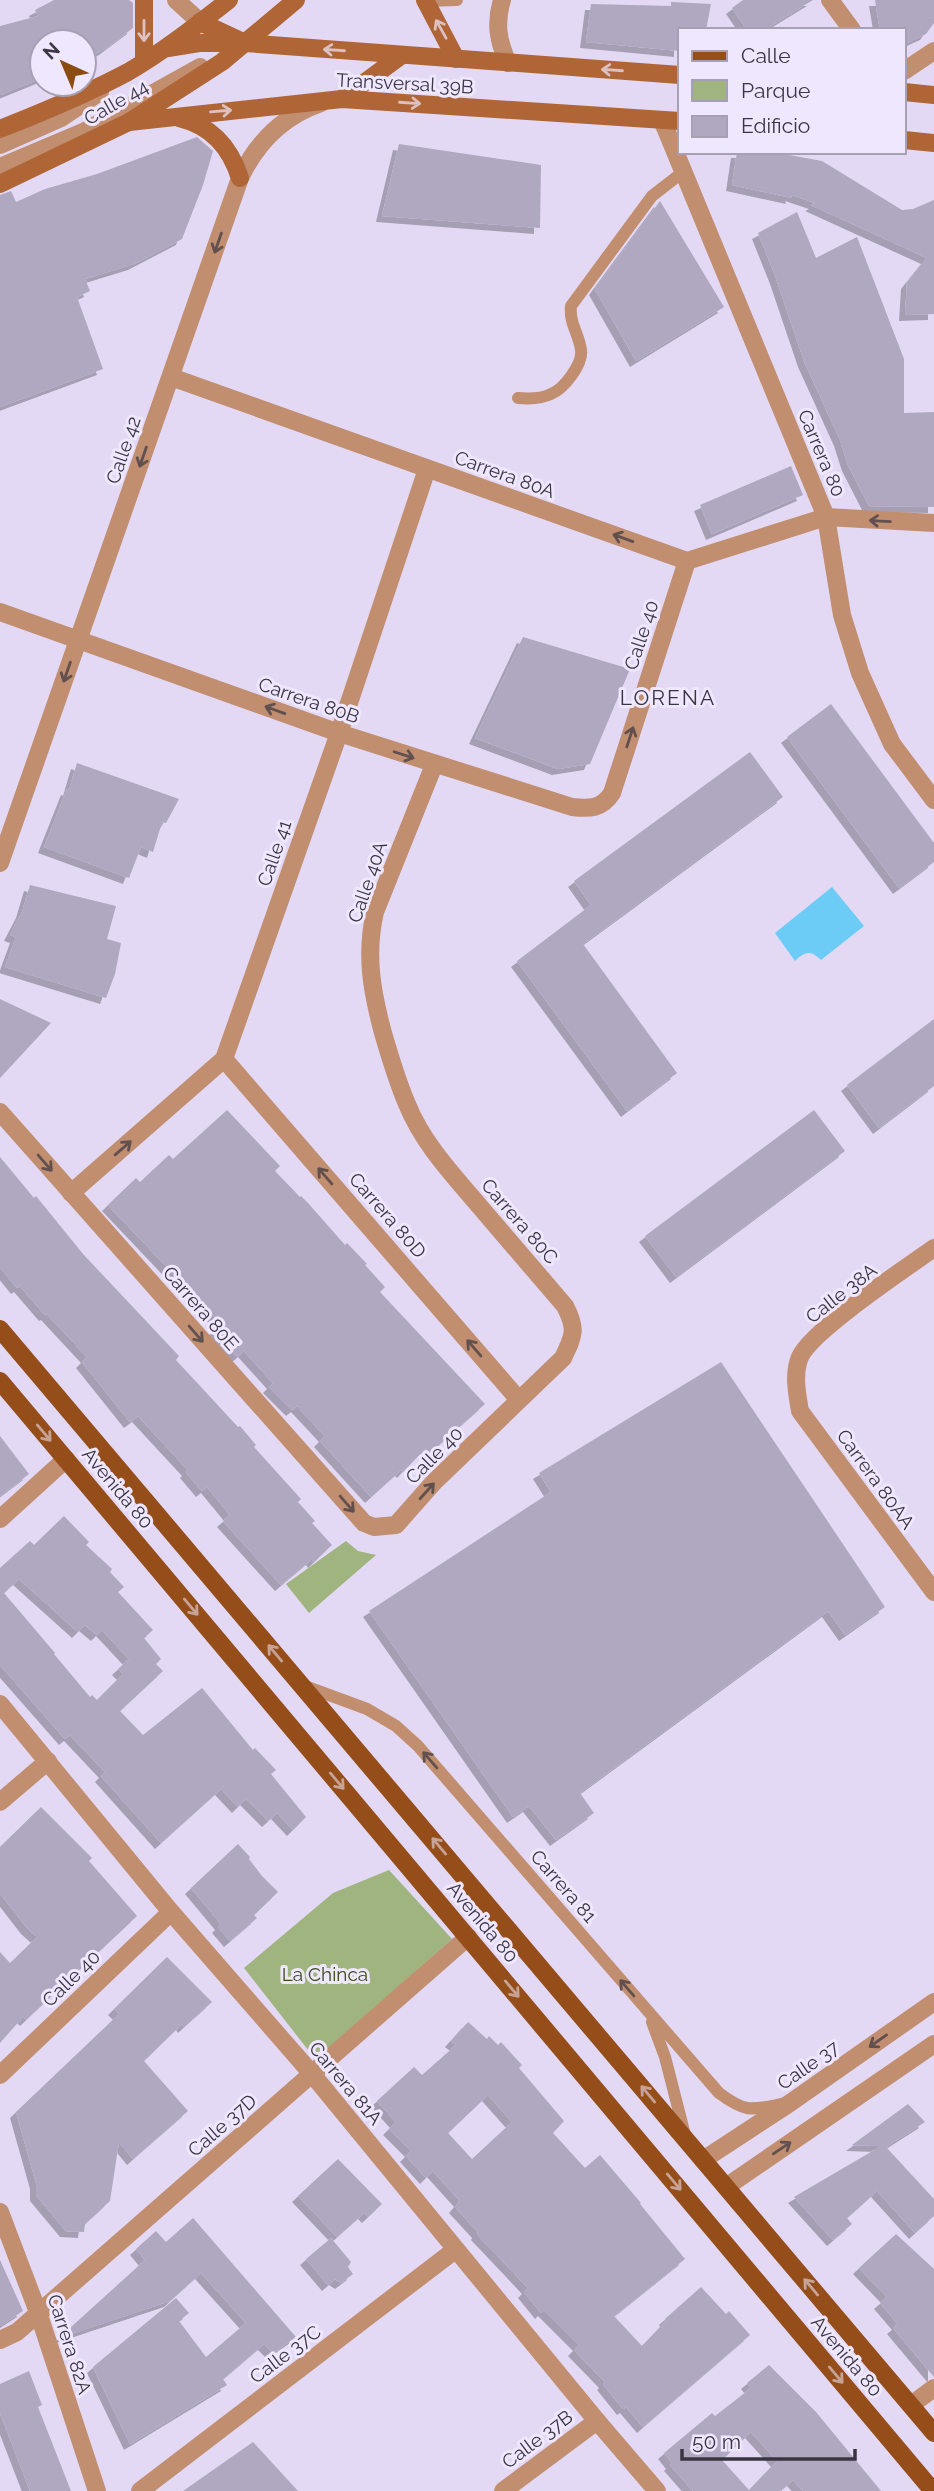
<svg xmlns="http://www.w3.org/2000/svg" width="934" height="2491" font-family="Raleway,sans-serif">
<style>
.green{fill:#a0b47f}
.water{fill:#6cccf5}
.building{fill:#b0a7c1;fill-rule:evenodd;filter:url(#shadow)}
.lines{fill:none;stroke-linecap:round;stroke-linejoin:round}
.service{stroke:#c18e70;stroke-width:12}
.minor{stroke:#c18e70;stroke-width:18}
.tertiary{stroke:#c18e70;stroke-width:18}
.secondary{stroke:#af6535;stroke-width:18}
.primary{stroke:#954e1a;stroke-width:18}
.oneway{stroke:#dcc0c2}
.oneway2{stroke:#62504f}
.oneway3{stroke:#c6a297}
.labels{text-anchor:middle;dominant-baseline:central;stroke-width:6;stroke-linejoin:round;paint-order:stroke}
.street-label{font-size:19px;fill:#3a3641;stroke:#efe7fe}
.park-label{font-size:19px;fill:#3b4c15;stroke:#efe7fe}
.neighbourhood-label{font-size:21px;letter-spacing:2px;fill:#3a3641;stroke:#efe7fe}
</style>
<defs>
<filter id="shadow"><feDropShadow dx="-6" dy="6" stdDeviation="0" flood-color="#0004"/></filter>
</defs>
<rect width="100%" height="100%" fill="#e3d9f5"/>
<g class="green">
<path d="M346,1541L358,1551L376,1555L309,1613L286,1584Z"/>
<path d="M389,1870L452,1939L316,2060L244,1968L333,1893Z"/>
</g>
<path class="water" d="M832,887L864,926L821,960C811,950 805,951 795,961L775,933Z"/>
<g class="building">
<path d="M54,0H129L133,3V28L105,49L84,59V42H42V78L0,95V26L38,16L35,10Z"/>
<path d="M743,0H813L764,30H747L732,8Z"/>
<path d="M875,0H934V23L926,34L904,44V30H880Z"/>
<path d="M671,2L711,4L706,30H680V51L586,42L591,4L671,6Z"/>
<path d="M197,137L213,151L203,185L182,239L134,264L85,279L90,291L77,297L103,369L0,407V195L11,191L16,202L45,189L97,174Z"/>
<path d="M399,144L541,165L540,228L382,216Z"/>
<path d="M737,152H773L822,161L902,210L913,209L934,200V314L905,315L907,283L927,258L811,205L815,203L791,195L792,198L732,185Z"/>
<path d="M660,201L724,307L636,361L595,289Z"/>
<path d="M797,212L816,258L857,237L904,359V413L934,412V507L869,506L848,465L840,440L804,361L776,278L758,233Z"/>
<path d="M791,466L803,495L712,534L700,505Z"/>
<path d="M523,637L630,669L590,764L558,769L475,738Z"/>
<path d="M831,704L934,843V862L899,888L787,737Z"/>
<path d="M750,752L783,797L583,944L677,1073L627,1111L517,961L591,905L574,881Z"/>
<path d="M77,763L179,799L166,823L162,822L153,852L141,847L129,878L44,847L67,789L69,790Z"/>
<path d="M30,885L116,906L107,939L121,943L115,974L106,998L5,967L16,937L10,935L22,912Z"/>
<path d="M0,999L51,1023L0,1078Z"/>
<path d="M934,1019V1086L879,1128L847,1085Z"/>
<path d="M227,1110L280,1166L275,1171L300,1197L301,1196L308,1203L345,1245L347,1243L367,1264L365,1265L385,1287L380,1292L485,1404L430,1453L426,1448L403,1472L401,1470L371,1497L320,1441L325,1436L297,1406L292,1410L269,1387L273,1383L244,1351L237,1357L213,1331L221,1324L108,1205L136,1178L140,1182L169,1155L173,1159Z"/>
<path d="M814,1110L845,1151L676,1277L645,1236Z"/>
<path d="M0,1157L34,1198L36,1196L83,1254L179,1356L176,1360L238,1427L240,1426L256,1445L254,1447L301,1499L298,1502L315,1521L312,1523L332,1545L314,1562L312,1559L281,1585L223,1521L230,1515L207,1487L202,1491L186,1472L188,1470L138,1416L130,1422L82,1362L87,1357L47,1314L45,1315L20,1286L17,1288L0,1267Z"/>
<path d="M721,1362L885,1607L845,1635L828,1611L580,1793L594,1813L556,1840L529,1806L513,1817L369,1611L551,1492L539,1473Z"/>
<path d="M0,1436L29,1474L0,1496Z"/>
<path d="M64,1516L89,1542L86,1545L112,1569L110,1572L124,1587L118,1592L153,1630L144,1638L161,1659L156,1664L163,1671L120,1711L143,1735L202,1688L253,1750L255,1748L276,1770L271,1774L306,1817L293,1830L277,1813L268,1821L246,1799L238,1807L221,1789L161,1843L101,1776L105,1772L70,1735L65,1739L0,1665V1568L30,1541L34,1545ZM19,1579L78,1632L85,1625L97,1635L102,1630L129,1659L118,1669L123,1674L97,1700L92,1695L90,1697L54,1654L55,1653L4,1593Z"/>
<path d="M41,1807L92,1858L89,1861L137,1916L26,2020L23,2017L0,2043V1952L10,1963L37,1937L27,1928L0,1893V1847Z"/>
<path d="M238,1844L250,1857L249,1859L262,1876L278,1892L254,1915L257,1918L230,1941L218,1927L221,1924L191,1888Z"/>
<path d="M167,1957L212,2002L184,2027L182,2024L144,2061L188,2111L133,2159L119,2142L110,2201L85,2224L84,2232L66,2231L36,2195V2183L16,2112L119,2014L114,2009Z"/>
<path d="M468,2022L487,2039L489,2036L498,2045L501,2042L522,2065L519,2068L564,2121L553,2133L585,2168L600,2155L641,2203L640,2204L685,2259L614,2316L642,2346L666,2321L665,2319L701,2287L726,2314L729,2311L750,2335L643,2427L626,2407L623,2409L603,2384L605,2382L574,2350L579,2345L544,2310L541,2313L524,2292L528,2288L477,2234L478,2232L455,2207L460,2201L433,2171L426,2178L406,2156L411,2151L389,2129L396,2122L377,2101L414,2067L422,2075L456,2045L451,2041ZM488,2095L512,2122L472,2159L448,2133Z"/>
<path d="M908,2104L925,2122L886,2147L934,2199V2216L915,2233L877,2191L847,2218L852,2224L833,2240L794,2197L881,2146L852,2145Z"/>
<path d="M338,2159L382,2204L368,2217L364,2213L337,2237L298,2196Z"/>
<path d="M193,2218L296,2337L273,2353L264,2344L223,2379L227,2385L130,2444L93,2367L176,2298L189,2313L179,2321L206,2357L246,2323L201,2273L170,2301L59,2338L145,2260L136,2249L156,2231L166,2242Z"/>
<path d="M896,2234L934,2269V2377L893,2328L898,2324L880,2303L887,2297L859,2268Z"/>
<path d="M331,2238L351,2262L348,2267L353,2274L341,2283L335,2279L328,2285L306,2259Z"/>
<path d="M0,2260L23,2311L0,2326Z"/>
<path d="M769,2365L816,2412L881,2491H803L793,2480L780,2491H693L670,2465L672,2463L664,2453L712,2413L715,2416L751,2388L747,2383ZM751,2432L777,2461L749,2490L722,2460Z"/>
<path d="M29,2371L42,2405L38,2407L71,2491H30L0,2413V2384Z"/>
<path d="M253,2442L298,2491H183Z"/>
</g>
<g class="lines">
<g class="service">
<path d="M425,1L457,0"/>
<path d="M518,398C529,399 541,399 551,394C564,389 583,364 581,350C579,334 569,323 571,306L652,196L683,172"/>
<path d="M302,1685L367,1709L396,1726L418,1746L719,2093C746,2113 751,2110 782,2104"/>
<path d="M652,2022L665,2057L685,2135"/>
</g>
<g class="minor">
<path d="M830,0L852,30"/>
<path d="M904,71L934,51"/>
<path d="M171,377L687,561L826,517L934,523"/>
<path d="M0,612L339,733L572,807C589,809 602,809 612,793L687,561"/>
<path d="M0,863L240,178C257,142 283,116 321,103"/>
<path d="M224,1059L519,1400"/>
<path d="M0,1112L364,1523L374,1527L396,1525L434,1482L563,1358C574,1335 577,1329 565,1306C537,1273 509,1241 481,1208C454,1176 423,1144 407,1104C397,1081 390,1057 383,1033C372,992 365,955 375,912L434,765"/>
<path d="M71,1193L224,1059L339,733L427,469"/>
<path d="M934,1248C906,1268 811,1331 800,1357C793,1373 797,1394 800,1411L934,1592"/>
<path d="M0,1519L66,1459"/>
<path d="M0,1704L171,1912L312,2074L597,2421L657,2491"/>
<path d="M0,1802L48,1761"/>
<path d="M0,2075L171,1912"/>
<path d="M0,2212L38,2312L97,2491"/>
<path d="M0,2340L17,2332L468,1937"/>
<path d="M911,2405L934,2388"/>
<path d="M140,2491L455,2250"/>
<path d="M503,2491L597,2421"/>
</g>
<g class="tertiary">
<path d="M176,0L200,22"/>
<path d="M502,0C495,23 498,41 508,63"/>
<path d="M662,120L826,517L842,615L860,673L892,744L934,800"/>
<path d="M0,145L61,118L100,92"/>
<path d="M0,167L83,132L200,67"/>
<path d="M703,2160L790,2103L934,2002"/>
<path d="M726,2187L934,2044"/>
</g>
<g class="secondary">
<path d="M425,0L456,59"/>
<path d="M200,22L245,43L680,75"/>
<path d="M168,48L199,43H238"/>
<path d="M144,61V0"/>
<path d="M904,92L934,95"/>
<path d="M342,99L402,55"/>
<path d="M179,118C212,126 230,147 240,178"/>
<path d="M129,122L342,99L680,121"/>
<path d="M0,129C43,112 87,94 128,72C163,52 197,25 229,0"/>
<path d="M904,140L934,143"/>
<path d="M0,184L129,122L222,62L296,0"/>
</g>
<g class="primary">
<path d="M0,1329L934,2433"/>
<path d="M0,1381L933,2491"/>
</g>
</g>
<defs><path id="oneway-shaft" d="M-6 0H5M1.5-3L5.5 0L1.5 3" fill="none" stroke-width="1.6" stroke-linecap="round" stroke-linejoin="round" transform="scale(1.75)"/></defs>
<g class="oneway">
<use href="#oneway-shaft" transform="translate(441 29) rotate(-119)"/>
<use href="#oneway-shaft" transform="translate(144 31) rotate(90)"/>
<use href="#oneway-shaft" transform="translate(334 50) rotate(-176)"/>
<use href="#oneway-shaft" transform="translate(612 70) rotate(-176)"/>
<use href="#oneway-shaft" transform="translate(410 103) rotate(4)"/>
<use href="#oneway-shaft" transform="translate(221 111) rotate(-5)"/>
</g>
<g class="oneway2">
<use href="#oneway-shaft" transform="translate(218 243) rotate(109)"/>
<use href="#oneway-shaft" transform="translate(143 457) rotate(109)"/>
<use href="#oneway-shaft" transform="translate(880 521) rotate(-177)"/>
<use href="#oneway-shaft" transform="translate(623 538) rotate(-160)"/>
<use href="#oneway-shaft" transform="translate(67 672) rotate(109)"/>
<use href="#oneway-shaft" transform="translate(275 710) rotate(-160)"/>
<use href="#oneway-shaft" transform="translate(630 737) rotate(-72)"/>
<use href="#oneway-shaft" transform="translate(404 755) rotate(18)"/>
<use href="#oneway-shaft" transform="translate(123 1148) rotate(-41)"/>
<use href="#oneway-shaft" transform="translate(45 1163) rotate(49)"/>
<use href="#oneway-shaft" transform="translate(325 1176) rotate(-131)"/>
<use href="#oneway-shaft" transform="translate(196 1334) rotate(49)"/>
<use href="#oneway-shaft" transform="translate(474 1348) rotate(-131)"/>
<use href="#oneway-shaft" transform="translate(427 1491) rotate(-48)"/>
<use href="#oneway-shaft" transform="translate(347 1504) rotate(49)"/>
<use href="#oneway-shaft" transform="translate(430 1760) rotate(-131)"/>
<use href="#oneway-shaft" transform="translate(627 1988) rotate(-131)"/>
<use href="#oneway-shaft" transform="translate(878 2041) rotate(145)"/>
<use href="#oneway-shaft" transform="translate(782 2148) rotate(-34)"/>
</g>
<g class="oneway3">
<use href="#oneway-shaft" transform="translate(44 1433) rotate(50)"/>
<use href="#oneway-shaft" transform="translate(191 1607) rotate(50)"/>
<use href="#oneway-shaft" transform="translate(275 1653) rotate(-130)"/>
<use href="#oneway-shaft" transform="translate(337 1781) rotate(50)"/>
<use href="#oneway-shaft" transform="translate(439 1846) rotate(-130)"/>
<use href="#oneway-shaft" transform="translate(512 1989) rotate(50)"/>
<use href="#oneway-shaft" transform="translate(648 2094) rotate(-130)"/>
<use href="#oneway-shaft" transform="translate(674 2182) rotate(50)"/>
<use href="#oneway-shaft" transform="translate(811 2287) rotate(-130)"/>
<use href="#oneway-shaft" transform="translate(836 2375) rotate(50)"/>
</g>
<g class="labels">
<g class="street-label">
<text transform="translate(405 83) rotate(3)">Transversal 39B</text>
<text transform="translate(116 102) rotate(-30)">Calle 44</text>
<text transform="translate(123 450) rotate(-71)">Calle 42</text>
<text transform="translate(822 453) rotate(67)">Carrera 80</text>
<text transform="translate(505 474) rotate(20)">Carrera 80A</text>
<text transform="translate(641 635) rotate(-72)">Calle 40</text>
<text transform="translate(309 700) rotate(19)">Carrera 80B</text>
<text transform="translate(274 853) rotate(-71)">Calle 41</text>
<text transform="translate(367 882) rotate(-71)">Calle 40A</text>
<text transform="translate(388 1215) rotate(49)">Carrera 80D</text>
<text transform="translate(520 1221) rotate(49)">Carrera 80C</text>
<text transform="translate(841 1293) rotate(-38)">Calle 38A</text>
<text transform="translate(201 1308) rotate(49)">Carrera 80E</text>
<text transform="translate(434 1455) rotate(-45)">Calle 40</text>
<text transform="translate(876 1479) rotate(54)">Carrera 80AA</text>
<text transform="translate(118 1488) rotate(50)">Avenida 80</text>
<text transform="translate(564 1886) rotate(49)">Carrera 81</text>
<text transform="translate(483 1922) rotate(50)">Avenida 80</text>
<text transform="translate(71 1978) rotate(-44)">Calle 40</text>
<text transform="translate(808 2065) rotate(-35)">Calle 37</text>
<text transform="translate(346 2083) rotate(50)">Carrera 81A</text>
<text transform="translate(222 2125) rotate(-41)">Calle 37D</text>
<text transform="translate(70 2344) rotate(72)">Carrera 82A</text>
<text transform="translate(285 2354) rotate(-37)">Calle 37C</text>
<text transform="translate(847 2356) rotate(50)">Avenida 80</text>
<text transform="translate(537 2439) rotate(-37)">Calle 37B</text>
</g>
<g class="park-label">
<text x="325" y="1974">La Chinca</text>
</g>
<g class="neighbourhood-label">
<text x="668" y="697">LORENA</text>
</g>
</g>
<rect x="678" y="28" width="228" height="126" fill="#efe7fe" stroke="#a7a0b2" stroke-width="2"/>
<rect x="692" y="51" width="35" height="10" fill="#954e1a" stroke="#a7a0b2" stroke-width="2"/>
<text x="741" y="63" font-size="21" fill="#3a3641">Calle</text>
<rect x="692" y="80" width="35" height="21" fill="#a0b47f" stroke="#a7a0b2" stroke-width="2"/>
<text x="741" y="98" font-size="21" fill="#3a3641">Parque</text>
<rect x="692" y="116" width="35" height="21" fill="#b0a7c1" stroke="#a7a0b2" stroke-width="2"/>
<text x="741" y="133" font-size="21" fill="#3a3641">Edificio</text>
<g transform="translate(63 63) rotate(316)"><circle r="33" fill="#efe7fe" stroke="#a7a0b2" stroke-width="2"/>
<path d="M0-5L12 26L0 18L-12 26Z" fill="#8b4c13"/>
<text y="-10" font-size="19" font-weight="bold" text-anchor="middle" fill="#3a3641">N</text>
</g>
<path d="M682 2449v10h173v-10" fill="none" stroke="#3a3641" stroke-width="3.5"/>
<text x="692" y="2449" font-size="21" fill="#3a3641" stroke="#efe7fe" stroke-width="5" paint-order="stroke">50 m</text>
</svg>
